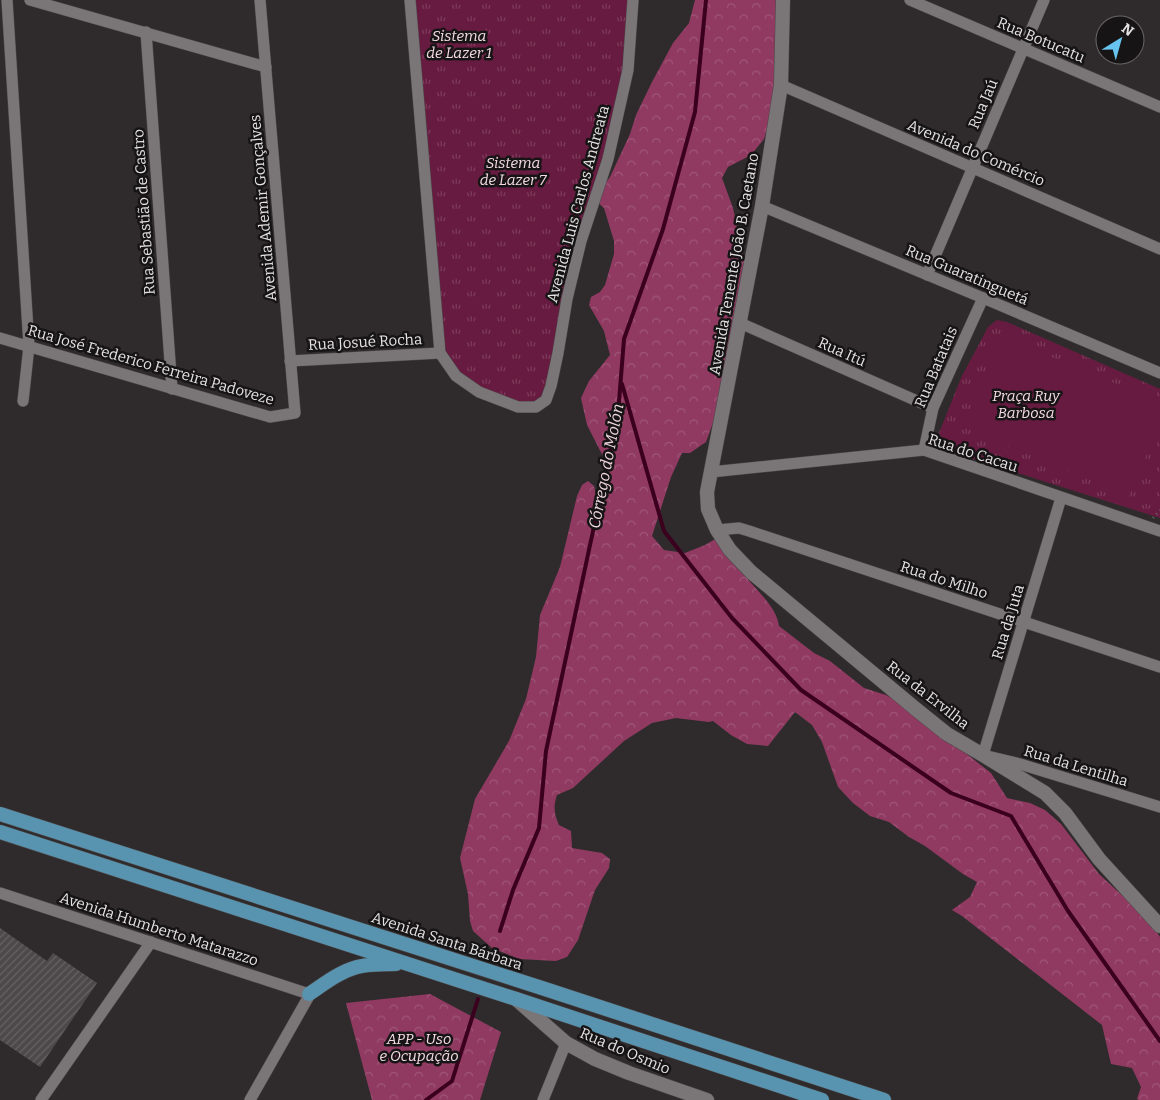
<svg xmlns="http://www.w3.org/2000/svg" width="1160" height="1100" font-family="Bitter,serif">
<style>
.forest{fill:url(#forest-crowns)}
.park{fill:url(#park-tufts)}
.pitch{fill:#681b40}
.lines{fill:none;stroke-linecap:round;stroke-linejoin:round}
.stream{stroke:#3c001f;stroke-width:4}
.building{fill:url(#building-hatch)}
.minor-casing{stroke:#4d494b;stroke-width:12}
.tertiary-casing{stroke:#4d494b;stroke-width:15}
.primary-casing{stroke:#4d494b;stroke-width:15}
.path{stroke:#6e6a6b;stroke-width:2.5;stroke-dasharray:1 4;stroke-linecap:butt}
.minor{stroke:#7a7577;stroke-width:11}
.tertiary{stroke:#7a7577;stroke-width:14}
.primary{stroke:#5894af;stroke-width:14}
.labels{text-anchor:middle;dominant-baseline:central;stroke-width:5;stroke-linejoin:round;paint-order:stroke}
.park-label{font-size:15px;font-style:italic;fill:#f5dbe4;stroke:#161415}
.street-label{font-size:15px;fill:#e5e2e3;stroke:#161415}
.water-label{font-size:16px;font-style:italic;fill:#f0d6df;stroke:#161415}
</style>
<defs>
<pattern id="forest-crowns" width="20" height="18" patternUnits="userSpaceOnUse" patternTransform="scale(1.25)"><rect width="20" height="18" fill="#903a61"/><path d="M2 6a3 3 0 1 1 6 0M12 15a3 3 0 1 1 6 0" fill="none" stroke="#9f5678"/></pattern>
<pattern id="park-tufts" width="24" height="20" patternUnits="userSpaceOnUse" patternTransform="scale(1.25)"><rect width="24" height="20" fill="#681b40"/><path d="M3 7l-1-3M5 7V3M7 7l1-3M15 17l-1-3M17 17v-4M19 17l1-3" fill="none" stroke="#7d3c5b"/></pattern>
<pattern id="building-hatch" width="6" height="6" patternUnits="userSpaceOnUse" patternTransform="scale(1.25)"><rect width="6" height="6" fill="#4d484a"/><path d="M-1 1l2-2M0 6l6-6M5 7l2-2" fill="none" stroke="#666264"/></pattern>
</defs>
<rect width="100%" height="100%" fill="#2f2b2c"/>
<g class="forest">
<path d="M695,0H784L777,99L764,139L751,155L728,167L722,178L733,208L746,267L725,390L706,442L690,453H682L671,477L652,536L664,550L685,553L705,545L722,535L739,549L749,566L747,578C758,592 777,608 779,626L814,653L830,661L864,688L886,695L903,704L991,773L1007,798L1030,803L1045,810L1061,824L1099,874L1151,922L1160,937V1100H1139L1137,1099L1141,1087L1132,1068L1111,1064L1102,1025L962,916L952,910L970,897L977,882L963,874L925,846L909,837L889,822L870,816L853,803L838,787L822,742L812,725L795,712L768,746L747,744L731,735L713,721L709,722L676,718L652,723L624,741L573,788L557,795C553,807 554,814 559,825L571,831L572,848L602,853L610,859L609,868L595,890L578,940L567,957L556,961L519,959L492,948L473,931L470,921L468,894L460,858L475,799L509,741L526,699L536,657L540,615L560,567L577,496L582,485L588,481L594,486L597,499L607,464L587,425L581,398L589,381L610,355L604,331L589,305L591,297L600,292L605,285L614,254V241L604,208L597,202L587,207L610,177L630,134L636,115L652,82L673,43L689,23Z"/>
<path d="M430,994L501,1032L480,1100H372L346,1003Z"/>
</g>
<g class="park">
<path d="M410,0H633L628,70L551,386L536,407L479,392L440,353Z"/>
<path d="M997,320L1007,322L1160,389V518L958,454C949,449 943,442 939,433L961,378L988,327Z"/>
</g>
<path class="pitch" d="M1000,336L1160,402V423L1129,496L963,427Z"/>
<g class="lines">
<g class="stream">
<path d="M622,384L664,531L732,618L801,690L951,793L1011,816L1068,911L1160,1041"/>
<path d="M500,931L513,890L539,828L546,751L618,414L624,339L663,229L695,112L706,0"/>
<path d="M426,1100L452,1081L478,999"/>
</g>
</g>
<path class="building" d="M0,928L47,961L53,953L97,983L40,1067L0,1040Z"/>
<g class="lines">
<g class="minor-casing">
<g id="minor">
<path d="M7,0L29,346L23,401"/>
<path d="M30,0L266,67"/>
<path d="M410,0L440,353L456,376L479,392L518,407H536L546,400L551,386L558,353L567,299L581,241L608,159L628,70L633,0"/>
<path d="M910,0L1160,107"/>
<path d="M146,32L172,389"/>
<path d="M781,85L1160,249"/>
<path d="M762,206L983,298L1160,373"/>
<path d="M927,275L1044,0"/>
<path d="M740,323L933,408"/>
<path d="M0,338L270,417L295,413L260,0"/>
<path d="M290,361L440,353"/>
<path d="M924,450L933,408L983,298"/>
<path d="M711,472L924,450L1160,531"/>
<path d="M1061,498L983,755L1020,764L1160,807"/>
<path d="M717,530L739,528L749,531L1160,667"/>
<path d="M0,893L309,994V996L250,1100"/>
<path d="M41,1100L151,942"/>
<path d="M543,1100L566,1043"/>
</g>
</g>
<g class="tertiary-casing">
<g id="tertiary">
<path d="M783,0L781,85L762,206L707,492L708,509L717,530L730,550L751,572L917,710L947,734L983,755L1045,793L1065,813L1099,859L1160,926"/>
<path d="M516,999L566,1043L595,1059L629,1073L707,1100"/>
</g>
</g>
<g class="primary-casing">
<g id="primary">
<path d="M0,814L545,989L884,1100"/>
<path d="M0,832L516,999L822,1100"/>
<path d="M309,994C324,984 339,972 357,967C369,964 383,964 396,964"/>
</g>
</g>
<path class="path" d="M1153,518L1160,510"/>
<use href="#minor" class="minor"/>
<use href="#tertiary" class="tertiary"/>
<use href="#primary" class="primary"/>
</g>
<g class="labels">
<g class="park-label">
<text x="459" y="36">Sistema<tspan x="459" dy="17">de Lazer 1</tspan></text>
<text x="513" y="163">Sistema<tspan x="513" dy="17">de Lazer 7</tspan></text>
<text x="1026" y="396">Praça Ruy<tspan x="1026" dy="17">Barbosa</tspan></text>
<text x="419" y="1039">APP - Uso<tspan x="419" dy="17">e Ocupação</tspan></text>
</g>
<g class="street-label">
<text transform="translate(1041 40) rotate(23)">Rua Botucatu</text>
<text transform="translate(983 104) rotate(-67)">Rua Jaú</text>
<text transform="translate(976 153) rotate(23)">Avenida do Comércio</text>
<text transform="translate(578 204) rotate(-75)">Avenida Luis Carlos Andreata</text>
<text transform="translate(263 208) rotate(-95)">Avenida Ademir Gonçalves</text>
<text transform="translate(144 212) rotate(-94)">Rua Sebastião de Castro</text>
<text transform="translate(734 264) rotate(-80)">Avenida Tenente João B. Caetano</text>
<text transform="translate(967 275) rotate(23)">Rua Guaratinguetá</text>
<text transform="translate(365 342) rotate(-3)">Rua Josué Rocha</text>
<text transform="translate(842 352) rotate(24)">Rua Itú</text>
<text transform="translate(151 365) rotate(16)">Rua José Frederico Ferreira Padoveze</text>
<text transform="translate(936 367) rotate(-67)">Rua Batatais</text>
<text transform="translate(973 453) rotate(18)">Rua do Cacau</text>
<text transform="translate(944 580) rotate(18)">Rua do Milho</text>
<text transform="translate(1008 622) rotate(-73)">Rua da Juta</text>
<text transform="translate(928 695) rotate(38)">Rua da Ervilha</text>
<text transform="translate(1076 766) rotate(17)">Rua da Lentilha</text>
<text transform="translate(159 929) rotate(18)">Avenida Humberto Matarazzo</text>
<text transform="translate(447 941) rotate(18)">Avenida Santa Bárbara</text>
<text transform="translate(625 1051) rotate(23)">Rua do Osmio</text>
</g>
<g class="water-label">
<text transform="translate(606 466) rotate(-79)">Córrego do Molón</text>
</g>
</g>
<g transform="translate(1120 40) rotate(37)"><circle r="24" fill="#161415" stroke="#696667"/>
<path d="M0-4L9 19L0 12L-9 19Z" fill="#66c4ef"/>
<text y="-8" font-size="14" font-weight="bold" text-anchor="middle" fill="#e5e2e3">N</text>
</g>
</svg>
